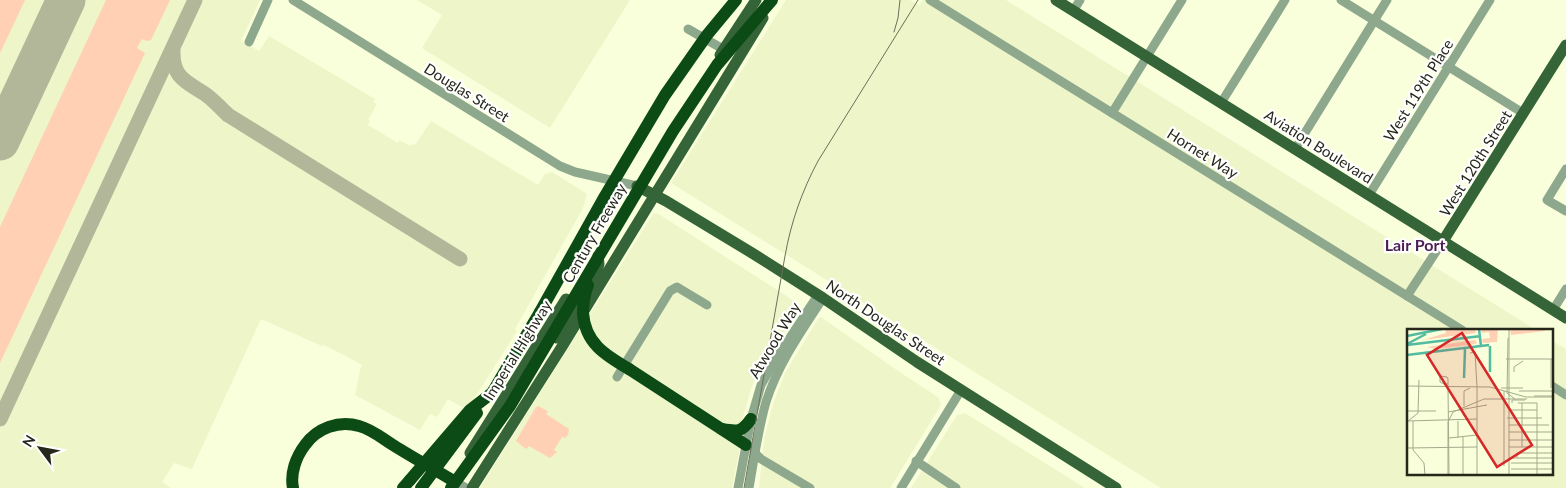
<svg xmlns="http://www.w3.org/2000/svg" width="1566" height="488" font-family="Lato,sans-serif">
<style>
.built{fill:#eef5c9}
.green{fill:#ffd0b3}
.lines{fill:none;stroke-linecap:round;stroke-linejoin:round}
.taxiway{stroke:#b2b79a;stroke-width:15}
.runway{stroke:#b2b79a;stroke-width:39}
.minor{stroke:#8ea88e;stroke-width:9}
.major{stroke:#346437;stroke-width:11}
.highway{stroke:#0c4b16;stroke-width:12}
.tram{stroke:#6c6f5a;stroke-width:1}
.highway-bridge{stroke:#0c4b16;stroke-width:12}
.labels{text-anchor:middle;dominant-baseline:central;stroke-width:4.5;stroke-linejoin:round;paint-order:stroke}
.street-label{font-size:15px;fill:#25271a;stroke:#fff}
.neighbourhood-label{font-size:16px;font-weight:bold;fill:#4b1f53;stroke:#fff}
.inset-river{fill:none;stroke:#52bba2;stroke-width:2.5}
.inset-road{fill:none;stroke:#a4a98d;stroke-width:1}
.view{fill:#d62828;fill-opacity:0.15;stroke:#d62828;stroke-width:2.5}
.inset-edge{fill:none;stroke:#25271a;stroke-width:2.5}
</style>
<rect width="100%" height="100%" fill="#f9ffda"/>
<g class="built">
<path d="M0,0H260L241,41L259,51L269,36L375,99L373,102L377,104L368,120L370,121L368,125L398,143L399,140L410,146L412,144L415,145L431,121L538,185L545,174L552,172L587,194L583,208L515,329L517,331L467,410L448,399L437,417L430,414L420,430L355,395L360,370L362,365L346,356L324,345L322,346L261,319L192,469L174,463L162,482L171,488H0Z"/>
<path d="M417,0H630L550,128L422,48L442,15Z"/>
<path d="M786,0H910L919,5L923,0H1006L1536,330H1408V474H1552V341L1566,349V488H1161L671,183Z"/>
<path d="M657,213L799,304L800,307L758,372L751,389L742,420L740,447L732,488H480L653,214Z"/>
<path d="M821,317L901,373L938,397L941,405L890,488H759L764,439L773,404L785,373L818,319Z"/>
<path d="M965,413L1085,488H911L957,415Z"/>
</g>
<g class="green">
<path d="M0,0H25L0,53Z"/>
<path d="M106,0H170L151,40L147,41L142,39L137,48L145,53L0,363V227Z"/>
<path d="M538,406L548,411L546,414L569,429L568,435L565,438L562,437L554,450L557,452L550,458L529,446L526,449L516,441L536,407Z"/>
</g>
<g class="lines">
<g class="taxiway">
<path d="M173,50C172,77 185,81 205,94C214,100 220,108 228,115L460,259"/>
<path d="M0,419L195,0"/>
</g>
<path class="runway" d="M0,141L66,0"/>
<g class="minor">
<path d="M293,0L560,166L575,172L637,186"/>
<path d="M930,0L1462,330"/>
<path d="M1341,0L1523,113"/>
<path d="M1073,11L1080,0"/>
<path d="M688,29L723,49"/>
<path d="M249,42L268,0"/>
<path d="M1221,103L1285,0"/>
<path d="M1112,113L1182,0"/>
<path d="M1295,149L1387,0"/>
<path d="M1566,169L1547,200L1566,211"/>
<path d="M1369,195L1490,0"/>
<path d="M1407,296L1443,241"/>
<path d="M1553,310L1566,289"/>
<path d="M617,377L670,291L677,287L707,305"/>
<path d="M1552,386L1566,395"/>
<path d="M754,452L761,459L810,488"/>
<path d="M916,461L956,488"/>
<path d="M452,480L466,488"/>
<path d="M738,488L751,419L761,385L774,362L818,295"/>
<path d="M749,488C754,459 758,430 766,402C778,364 802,330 823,298"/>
<path d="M901,488L961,390"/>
</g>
<g class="major">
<path d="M1056,0L1566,318"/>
<path d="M720,55L756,0"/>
<path d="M637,186L666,201L752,253L823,298L917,362L1116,488"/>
<path d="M1443,241L1566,45"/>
<path d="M557,338L596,276L599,264L598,256"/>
<path d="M470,453L566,299"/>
<path d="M472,488L563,345L763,18"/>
</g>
<g class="highway">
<path d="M629,369L746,445"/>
<path d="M492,393L540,312"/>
<path d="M722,429C738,432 742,432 751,419"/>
<path d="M293,488C290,473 296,457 305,445C317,428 339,420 359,426C371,429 382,438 393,445C412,457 432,468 452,480"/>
<path d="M403,488L410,480"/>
</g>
<g class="tram">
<path d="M894,32L898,18L900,0"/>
<path d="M744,488L785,256C791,222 802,191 818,161L918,0"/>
</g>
<g class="highway-bridge">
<path d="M588,285C584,295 583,302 583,313C585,343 605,355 629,369"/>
<path d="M540,312L605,196L665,95L707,35L736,0"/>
<path d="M410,480L470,410L492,393"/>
<path d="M421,488L477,413"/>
<path d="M451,488L510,406L673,131L717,65L772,0"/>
</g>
</g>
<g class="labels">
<g class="street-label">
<text transform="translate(1418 90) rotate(-58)">West 119th Place</text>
<text transform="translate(467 92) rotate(32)">Douglas Street</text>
<text transform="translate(1319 146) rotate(32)">Aviation Boulevard</text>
<text transform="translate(1203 153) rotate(32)">Hornet Way</text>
<text transform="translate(1475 163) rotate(-58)">West 120th Street</text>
<text transform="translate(594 233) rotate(-60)">Century Freeway</text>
<text transform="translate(886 322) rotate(34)">North Douglas Street</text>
<text transform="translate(774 340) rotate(-59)">Atwood Way</text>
<text transform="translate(517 350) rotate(-58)">Imperial Highway</text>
</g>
<g class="neighbourhood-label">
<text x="1415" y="244">Lair Port</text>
</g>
</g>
<g transform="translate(1407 329)">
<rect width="146" height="146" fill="#f9ffda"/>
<path d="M38,0H69V1L68,4L16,11L39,4ZM74,0H91L90,13L76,14L75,10L83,9L82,3L75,4ZM103,0H138V2L104,6ZM68,11L70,14L64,16L28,20L20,18Z" fill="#ffd0b3"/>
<path class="inset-river" d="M72,0L74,17M0,7L35,0M0,15L19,5M0,16L74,7M83,17V43M0,26L82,16M57,49L58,20"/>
<path class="inset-road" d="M102,0V146M101,9L100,64L108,70M63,24L68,23L70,58M99,30H147M107,43V38L116,32M0,57L83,58L119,68H147M41,58L42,146M41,58V50L40,48L33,47V53L37,55H41M94,59H116M144,59V30M97,62V137M112,62H147M127,67H147M105,74V71H118M111,74H130V146M115,74V118M57,77V62L63,59M102,81H130M0,82H29M41,83L80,76M100,89H135M0,92L70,90M1,92L11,84L12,51M6,92V121L17,134L18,146M51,92V109M102,96H142M102,103H147M56,108V146M42,109L70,106M102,111H147M102,118H147M0,119L70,118M102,129H145M110,129V124H145M104,134H147M104,140H147M41,146V93L46,83L77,70H120M70,146V58M103,146L147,145"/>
<path class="view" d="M55,4L125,116L90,138L20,26Z"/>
<rect width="146" height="146" class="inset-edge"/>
</g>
<g transform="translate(40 448) rotate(302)" stroke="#ffffff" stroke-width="4" paint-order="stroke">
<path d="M0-4L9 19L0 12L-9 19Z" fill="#25271a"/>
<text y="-8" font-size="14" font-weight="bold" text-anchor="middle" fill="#25271a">N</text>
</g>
</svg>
